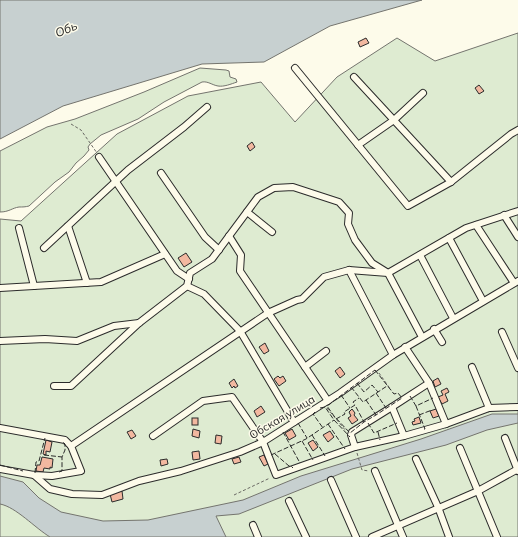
<svg xmlns="http://www.w3.org/2000/svg" width="518" height="537" font-family="Mulish,sans-serif">
<style>
.green{fill:#deebd1;stroke:#74746e}
.water{fill:#c7d0d0;stroke:#74746e}
.building{fill:#f2b8a0;stroke:#2b2b2b}
.lines{fill:none;stroke-linecap:round;stroke-linejoin:round}
.minor-casing{stroke:#2b2b2b;stroke-width:8}
.path{stroke:#6a6964;stroke-width:1;stroke-dasharray:3 2;stroke-linecap:butt}
.minor{stroke:#fdfbea;stroke-width:6}
.fence{stroke:#2b2b2b;stroke-width:1;stroke-dasharray:5 2;stroke-linecap:butt}
.labels{text-anchor:middle;dominant-baseline:central;stroke-width:3;stroke-linejoin:round;paint-order:stroke}
.street-label{font-size:11px;fill:#2b2b2b;stroke:#fdfbea}
.water-label{font-size:12px;font-style:italic;fill:#2b2b2b;stroke:#fdfbea}
</style>
<rect width="100%" height="100%" fill="#fdfbea"/>
<g class="green">
<path d="M518,33V537H0V219L21,221L117,134L188,96L261,82L295,122L337,77L397,38L435,61Z"/>
<path d="M200,68L226,70L229,71L230,77L236,79L237,82C231,84 224,87 218,86C212,85 208,81 202,82L164,102L138,119L101,135L90,144L88,147L89,150L84,156L76,163L69,172L55,182L29,206C25,207 23,207 19,207C12,208 9,212 0,212V151L47,127L75,119L144,92Z"/>
</g>
<g class="water">
<path d="M0,0H422L330,26L264,62L202,64L63,106L0,139Z"/>
<path d="M492,414H518V423L487,430L446,445L352,469L239,514L216,516L226,537H50C35,528 16,507 0,504V476L23,482L39,498L61,512L103,521L148,520L243,500L301,476L421,439Z"/>
</g>
<g class="building">
<path d="M366,38L369,43L360,47L358,42Z"/>
<path d="M479,85L484,91L479,94L475,88Z"/>
<path d="M252,142L255,147L250,151L247,146Z"/>
<path d="M186,253L192,262L184,267L178,258Z"/>
<path d="M265,343L269,351L264,354L259,347Z"/>
<path d="M340,367L345,374L340,378L335,371Z"/>
<path d="M278,376L280,378L283,376L286,381L279,386L274,379Z"/>
<path d="M438,378L441,384L435,387L433,381Z"/>
<path d="M234,379L238,386L235,388L234,386L232,388L229,383Z"/>
<path d="M447,388L449,392L445,394L448,401L442,404L438,397L443,395L441,391Z"/>
<path d="M261,406L265,412L257,417L254,411Z"/>
<path d="M352,409L355,413L354,415L358,420L352,424L348,418L351,416L349,412Z"/>
<path d="M436,409L439,416L433,418L430,411Z"/>
<path d="M419,417L421,423L413,425L412,422L415,421L414,419Z"/>
<rect x="192" y="418" width="6" height="7"/>
<path d="M193,429L200,431L199,438L192,436Z"/>
<path d="M292,429L296,436L289,440L285,433Z"/>
<path d="M132,430L136,436L131,439L127,432Z"/>
<path d="M330,431L334,437L328,442L323,435Z"/>
<path d="M216,435L222,436L221,444L215,443Z"/>
<path d="M46,440L52,442L50,452L46,451V455L43,454Z"/>
<path d="M313,440L318,447L313,451L308,443Z"/>
<path d="M199,451L200,459L193,460L192,452Z"/>
<path d="M264,455L268,464L264,466L259,457Z"/>
<path d="M42,457L53,459L52,468L50,467V469L44,468L43,472L36,471L37,465H40Z"/>
<path d="M239,457L241,462L234,464L232,459Z"/>
<path d="M167,459L168,464L161,466L160,460Z"/>
<path d="M122,491L123,499L112,502L110,494Z"/>
</g>
<g class="lines">
<g class="minor-casing">
<g id="minor">
<path d="M295,68L408,206L451,182L511,134L518,130"/>
<path d="M354,77L451,182"/>
<path d="M358,145L394,120L423,93"/>
<path d="M99,157L177,271L189,279"/>
<path d="M161,173L205,237L219,250"/>
<path d="M247,212L272,232"/>
<path d="M504,215L518,237"/>
<path d="M476,225L514,283"/>
<path d="M68,226L87,283"/>
<path d="M19,228L34,286"/>
<path d="M229,236L241,255L240,271L328,401"/>
<path d="M449,238L483,301"/>
<path d="M44,248L128,170L184,127L207,107"/>
<path d="M420,255L453,318"/>
<path d="M349,270L393,355"/>
<path d="M187,286L204,294L240,331L294,422"/>
<path d="M0,288L101,282L165,254"/>
<path d="M434,329L442,342"/>
<path d="M502,332L518,368"/>
<path d="M0,341L45,339L77,341L114,326L139,323"/>
<path d="M405,347L429,383L446,424"/>
<path d="M305,367L326,351"/>
<path d="M472,367L489,408"/>
<path d="M54,386H71L139,323L187,286L190,273L212,259L258,197L274,188L293,187L339,202L349,213L348,224L355,240L372,263L388,273L422,337"/>
<path d="M392,407L404,436"/>
<path d="M0,428L65,440L71,446L81,471L52,476L34,475L0,469"/>
<path d="M153,436L203,401L232,397L263,442L276,475L355,447L351,435L352,432L392,407L429,383"/>
<path d="M505,438L518,471"/>
<path d="M71,446L268,313L297,300L302,299L324,277L349,270L388,273L466,228L518,211"/>
<path d="M355,447L404,436L446,424L489,408L518,407"/>
<path d="M460,448L497,537"/>
<path d="M416,459L438,507L449,537"/>
<path d="M375,471L403,537"/>
<path d="M34,475L50,489L72,494L102,495L139,481L181,471L240,452L263,442L340,393L393,355L518,281"/>
<path d="M331,480L356,537"/>
<path d="M289,501L306,537"/>
<path d="M253,525L258,537"/>
<path d="M372,537L478,491L518,469"/>
</g>
</g>
<g class="path">
<path d="M71,124L81,130L97,153"/>
<path d="M379,373L391,390"/>
<path d="M327,408L346,431"/>
<path d="M357,453L362,470L369,471"/>
<path d="M234,495L270,478"/>
</g>
<use href="#minor" class="minor"/>
<g class="fence">
<path d="M375,370L394,394L398,393L402,398L376,415L364,422L350,433L334,416L327,406Z"/>
<path d="M357,383L364,392L372,385L378,392"/>
<path d="M351,387L363,402L387,386"/>
<path d="M376,393L386,408"/>
<path d="M341,395L350,408"/>
<path d="M410,396L416,406L433,398"/>
<path d="M366,400L376,415"/>
<path d="M416,406L425,429H424"/>
<path d="M356,407L364,422"/>
<path d="M320,408L325,407L334,420L350,437"/>
<path d="M315,412L313,414L323,428"/>
<path d="M419,415L432,410"/>
<path d="M336,419L345,414L344,412L355,405L353,402L359,398"/>
<path d="M298,423L307,438"/>
<path d="M368,423L374,433L397,423"/>
<path d="M328,424L345,449"/>
<path d="M283,432L300,463"/>
<path d="M378,432L380,440"/>
<path d="M312,435L325,456"/>
<path d="M302,441L313,460"/>
<path d="M275,454L289,466H291L293,468"/>
<path d="M44,455L62,457"/>
<path d="M271,455L306,439L334,420"/>
<path d="M0,465L23,471"/>
<path d="M59,472L62,471V457L65,450V444L63,442"/>
<path d="M35,473L36,462L39,461L45,438"/>
</g>
</g>
<g class="labels">
<g class="street-label">
<text transform="translate(282 417) rotate(-31)">Обская улица</text>
</g>
<g class="water-label">
<text transform="translate(66 29) rotate(-23)">Обь</text>
</g>
</g>
</svg>
